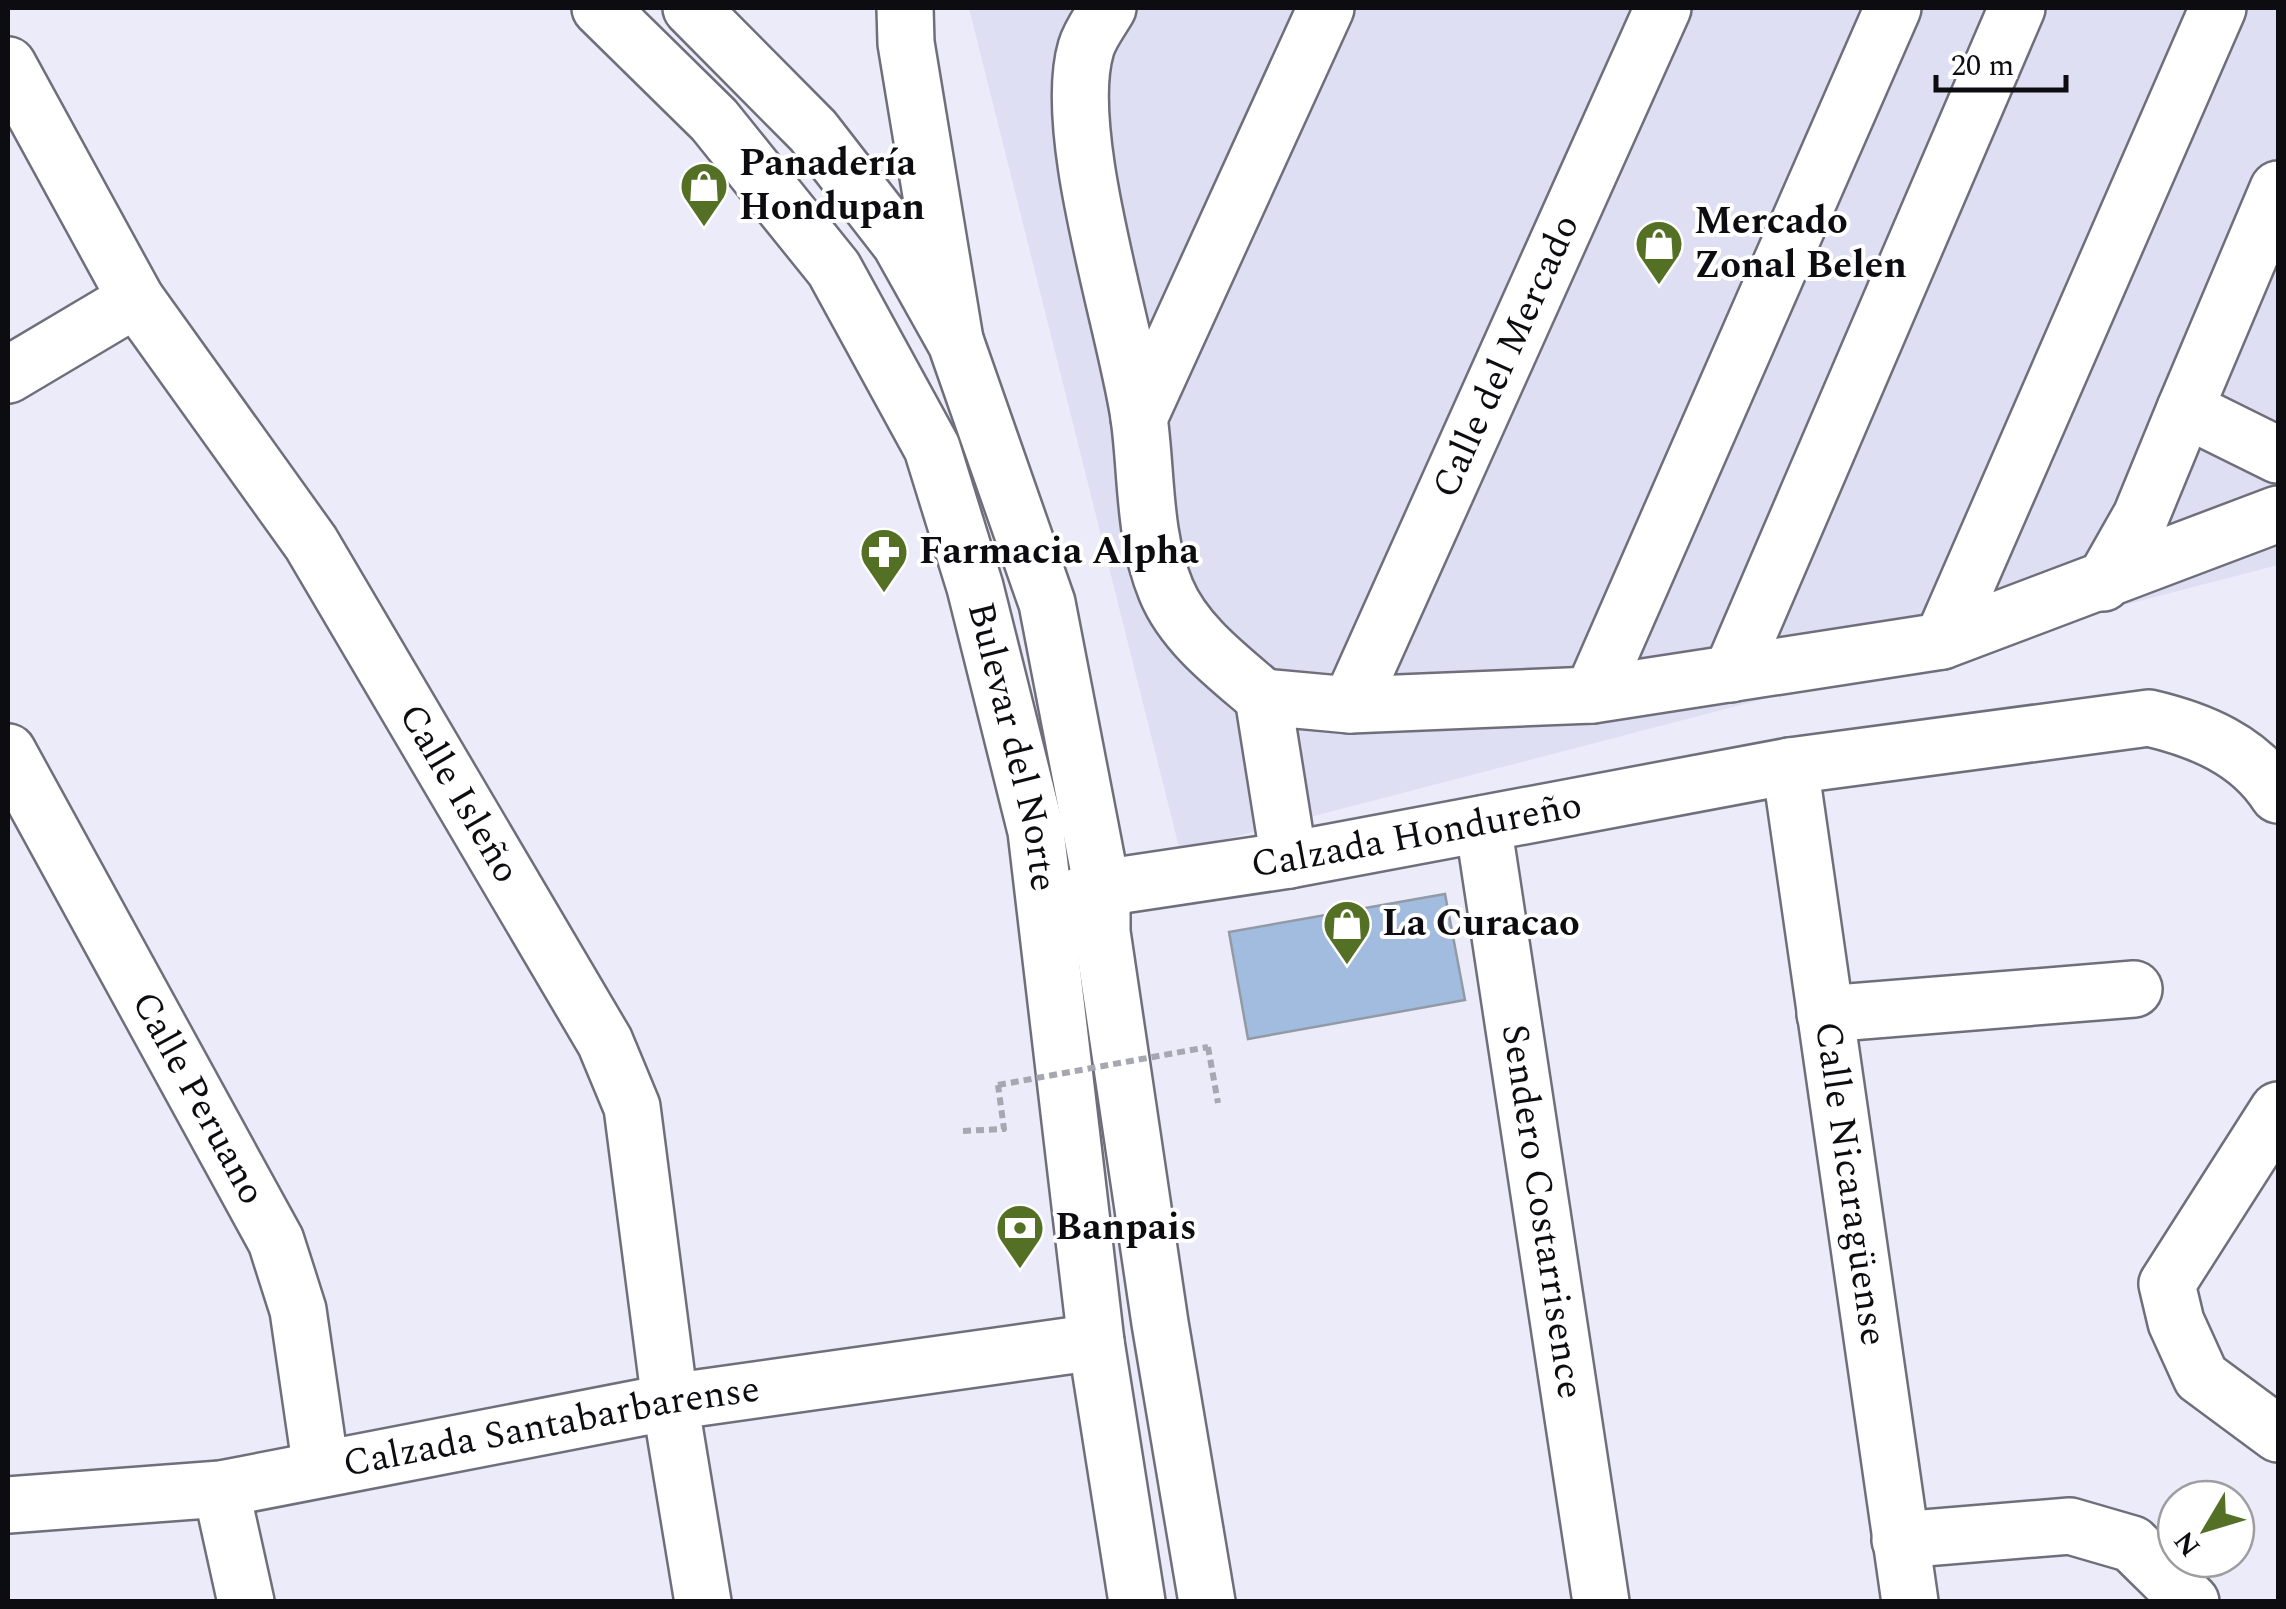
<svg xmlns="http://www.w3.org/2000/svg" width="2286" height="1609" font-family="Spectral,serif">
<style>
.built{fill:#dfdff4}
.building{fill:#a1bcde;stroke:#929ba5;stroke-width:2.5}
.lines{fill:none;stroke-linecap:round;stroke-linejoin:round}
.minor-casing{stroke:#6f6f7b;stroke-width:60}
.major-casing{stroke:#6f6f7b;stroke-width:60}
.path{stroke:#a7a7b2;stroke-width:6;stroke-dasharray:8 5;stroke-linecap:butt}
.minor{stroke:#fff;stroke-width:55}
.major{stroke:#fff;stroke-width:55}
.path-bridge{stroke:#a7a7b2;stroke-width:6;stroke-dasharray:8 5;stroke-linecap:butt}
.labels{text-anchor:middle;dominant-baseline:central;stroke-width:8;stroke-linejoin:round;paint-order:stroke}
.poi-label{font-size:38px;font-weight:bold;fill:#0d0d11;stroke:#fff;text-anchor:start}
.street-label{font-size:38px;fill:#0d0d11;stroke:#fff}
</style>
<rect width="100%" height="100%" fill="#ebebf9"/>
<path class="built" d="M969,8H2278V565L1180,851Z"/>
<path class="building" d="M1445,894L1465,1000L1248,1039L1229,932Z"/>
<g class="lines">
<g class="minor-casing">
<g id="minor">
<path d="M905,8L906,43L955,340"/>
<path d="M1108,8C1101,20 1090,34 1086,48C1061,133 1125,324 1139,417C1147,475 1143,534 1166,590C1184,634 1228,667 1263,697"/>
<path id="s1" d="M8,65L136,299L311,543L605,1042L632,1107L670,1402L703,1602"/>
<path d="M2278,189L2185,409L2278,455"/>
<path d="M8,375L136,299"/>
<path d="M1139,418L1326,8"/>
<path d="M2103,583L2141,516L2185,409"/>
<path d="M1942,641L2218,8"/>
<path d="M1731,674L2017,8"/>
<path d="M1592,695L1893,8"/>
<path id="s2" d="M1350,705L1663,8"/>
<path id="s3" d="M8,752L276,1241L298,1310L321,1469"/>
<path id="s4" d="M1790,766L1910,1602"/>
<path id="s5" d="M1483,824L1601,1602"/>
<path d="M1289,860L1263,697L1350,705L1592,695L1942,641L2278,514"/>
<path id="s6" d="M1046,907L1102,888L1289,860L1790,766L2149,718C2200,730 2249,750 2278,795"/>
<path d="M1825,1014L2134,989"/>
<path d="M2278,1110L2167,1284L2176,1322L2201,1377L2278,1434"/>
<path d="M221,1489L246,1602"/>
<path id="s7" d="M8,1505L221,1489L670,1402L1096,1342"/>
<path d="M1900,1540L2070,1526L2132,1544L2191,1602"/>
</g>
</g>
<g class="major-casing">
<g id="major">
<path id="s8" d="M600,8L714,120L834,269L932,448L975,587L1036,831L1096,1342L1137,1602"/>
<path d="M691,8L813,131L900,243L956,343L1047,603L1102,888V932L1160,1323L1207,1602"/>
</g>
</g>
<g class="path">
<path d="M1208,1047L1218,1103"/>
<path d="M963,1131L1004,1129L998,1085"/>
</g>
<use href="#minor" class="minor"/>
<use href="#major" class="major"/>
<path class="path-bridge" d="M998,1085L1208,1047"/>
</g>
<defs>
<g id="shop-pin" transform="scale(2.5)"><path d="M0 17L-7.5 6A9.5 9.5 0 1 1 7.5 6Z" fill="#547025" stroke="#fff"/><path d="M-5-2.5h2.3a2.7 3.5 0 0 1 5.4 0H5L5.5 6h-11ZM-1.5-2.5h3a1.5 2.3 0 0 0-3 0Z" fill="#fff"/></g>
<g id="pharmacy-pin" transform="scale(2.5)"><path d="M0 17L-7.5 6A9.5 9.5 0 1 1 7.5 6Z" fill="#547025" stroke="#fff"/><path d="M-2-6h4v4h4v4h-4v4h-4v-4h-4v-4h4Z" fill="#fff"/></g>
<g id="bank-pin" transform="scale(2.5)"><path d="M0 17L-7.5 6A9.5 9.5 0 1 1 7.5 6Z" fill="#547025" stroke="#fff"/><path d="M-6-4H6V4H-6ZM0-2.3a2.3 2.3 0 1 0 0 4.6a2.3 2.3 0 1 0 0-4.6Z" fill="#fff"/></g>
</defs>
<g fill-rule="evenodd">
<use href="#shop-pin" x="704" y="186"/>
<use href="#shop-pin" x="1659" y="244"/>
<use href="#pharmacy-pin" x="884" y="552"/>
<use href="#shop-pin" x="1347" y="924"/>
<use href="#bank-pin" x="1020" y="1228"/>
</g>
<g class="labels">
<g class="poi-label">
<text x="739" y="164">Panadería<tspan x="739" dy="44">Hondupan</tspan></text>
<text x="1694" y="222">Mercado<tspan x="1694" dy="44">Zonal Belen</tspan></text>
<text x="919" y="552">Farmacia Alpha</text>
<text x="1382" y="924">La Curacao</text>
<text x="1055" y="1228">Banpais</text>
</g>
<g class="street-label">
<text stroke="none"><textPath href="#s2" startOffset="382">Calle del Mercado</textPath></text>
<text stroke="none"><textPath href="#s8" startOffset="865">Bulevar del Norte</textPath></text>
<text stroke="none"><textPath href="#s1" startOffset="858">Calle Isleño</textPath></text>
<text stroke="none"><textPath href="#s6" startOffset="378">Calzada Hondureño</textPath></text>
<text stroke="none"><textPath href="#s3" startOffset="395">Calle Peruano</textPath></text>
<text stroke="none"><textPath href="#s4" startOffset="422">Calle Nicaragüense</textPath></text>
<text stroke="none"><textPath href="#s5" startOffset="392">Sendero Costarrisence</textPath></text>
<text stroke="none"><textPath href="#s7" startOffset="550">Calzada Santabarbarense</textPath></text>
</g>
</g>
<rect width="2286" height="1609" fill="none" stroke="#0d0d11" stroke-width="20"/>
<g transform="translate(2206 1529) rotate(232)"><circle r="48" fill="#ffffff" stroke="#9e9ea0" stroke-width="2.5"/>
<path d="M0-8L18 38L0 25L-18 38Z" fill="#547025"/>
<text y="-15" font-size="28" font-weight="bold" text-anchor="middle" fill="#0d0d11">N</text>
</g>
<path d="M1936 75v15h130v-15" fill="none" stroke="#0d0d11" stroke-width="5"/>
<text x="1951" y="75" font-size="30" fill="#0d0d11" stroke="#ffffff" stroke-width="8" paint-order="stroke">20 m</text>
</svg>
